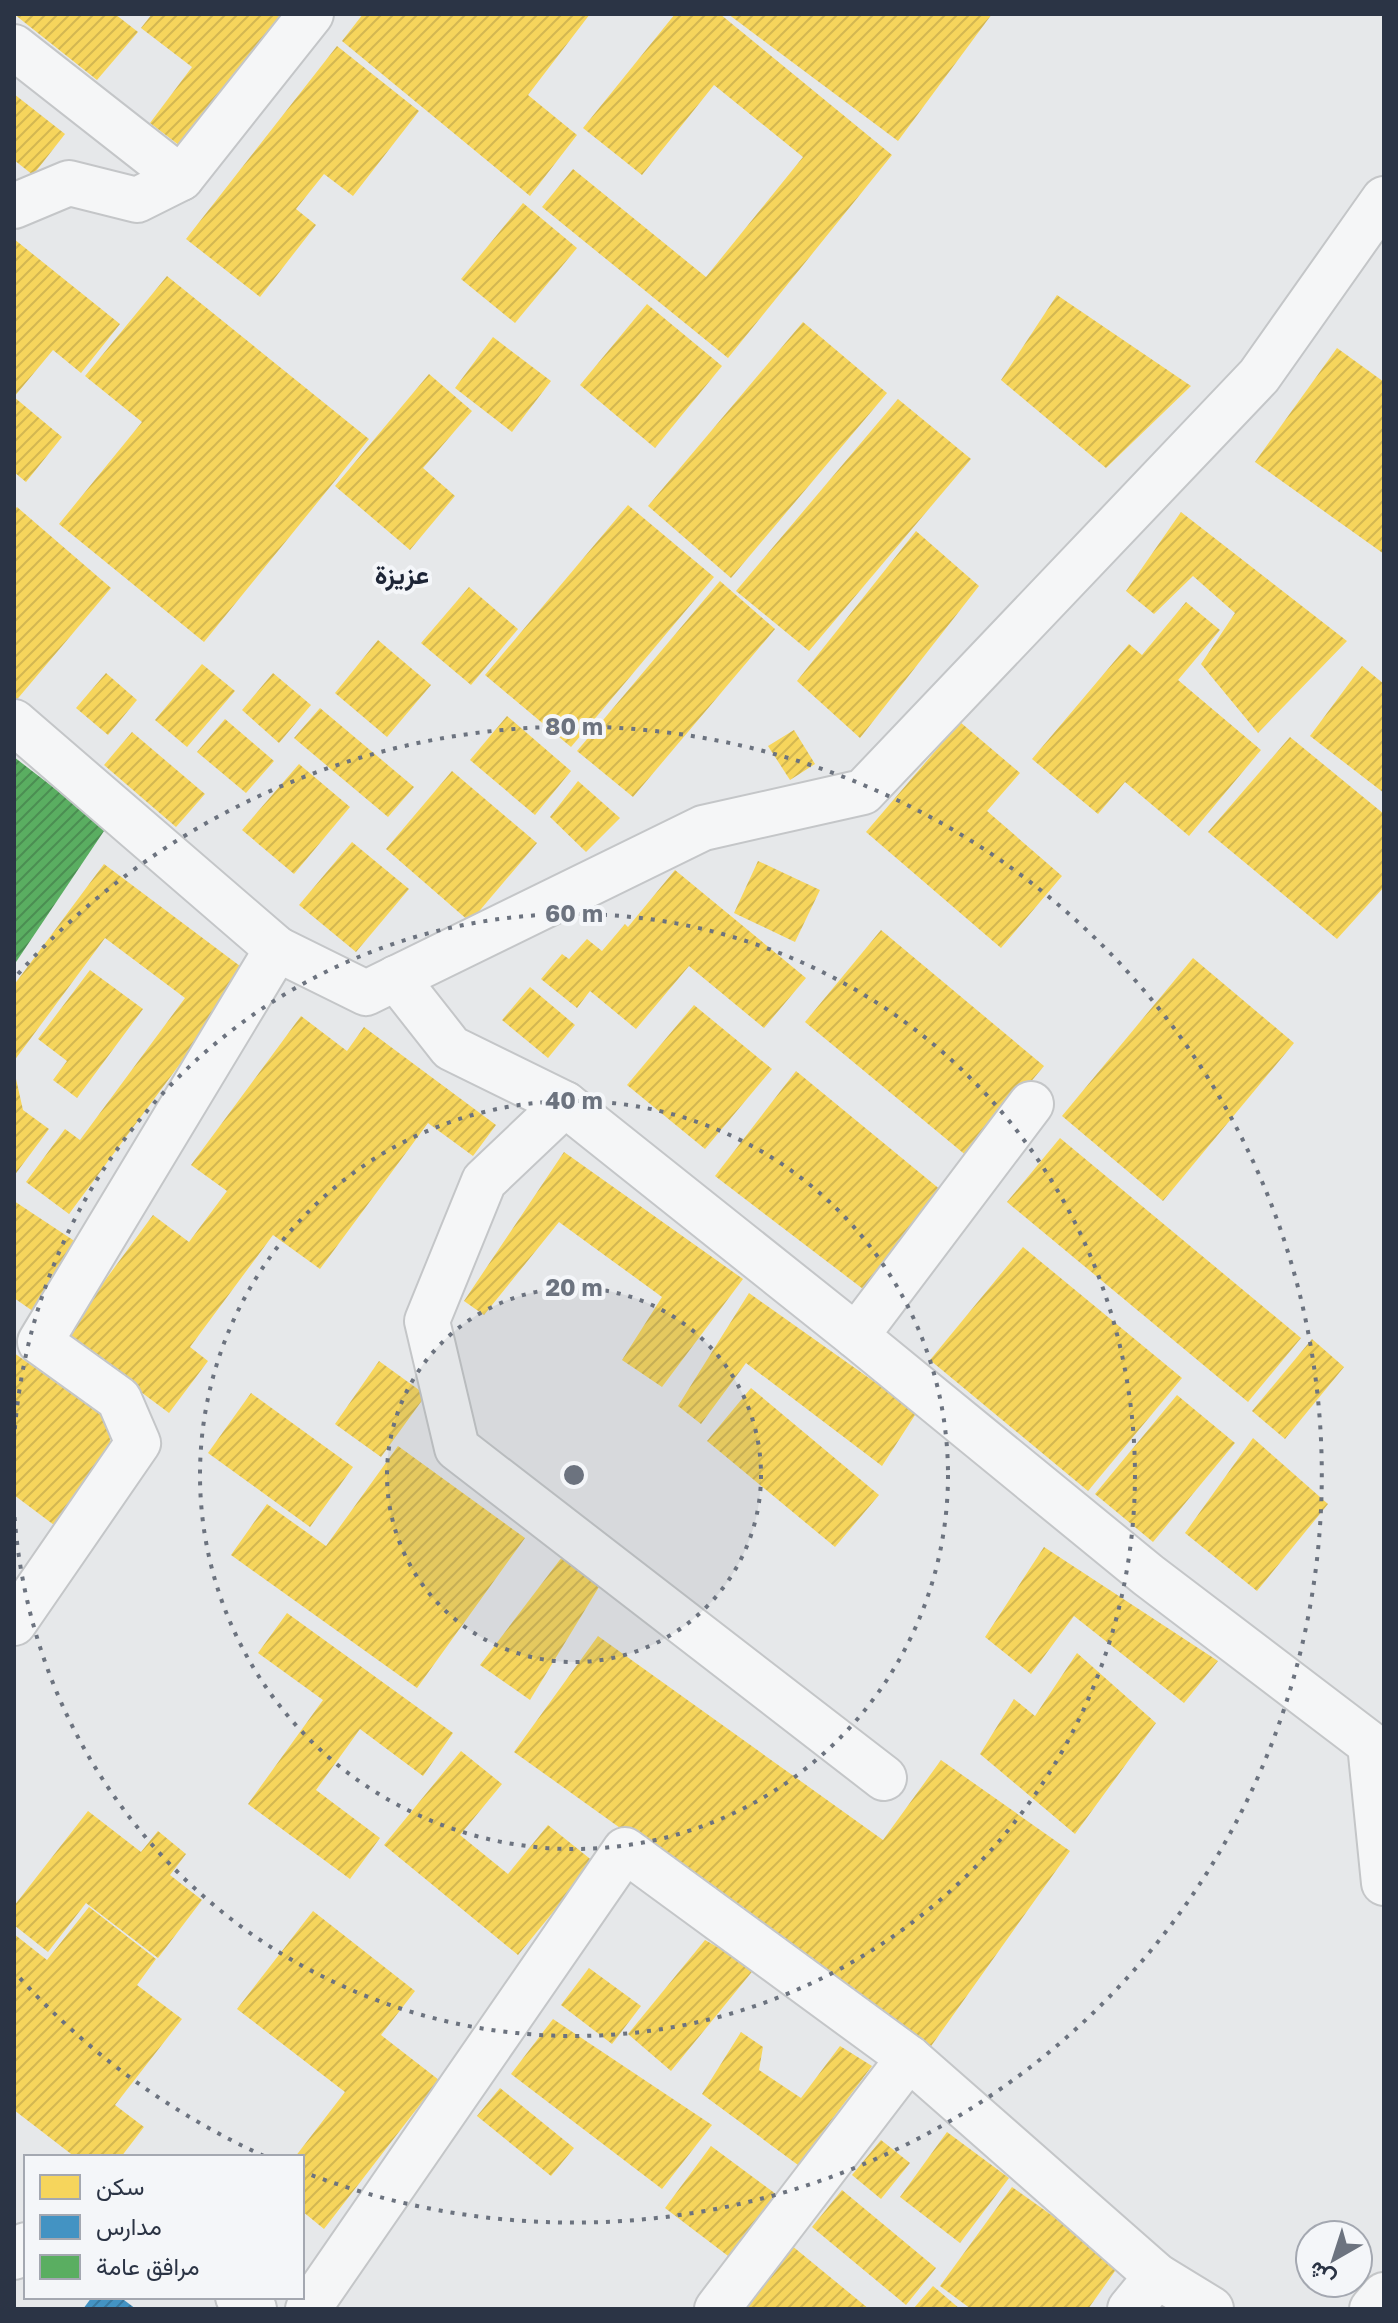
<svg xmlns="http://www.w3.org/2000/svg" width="1398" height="2323" font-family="'Golos Text',Vazirmatn,sans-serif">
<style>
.homes{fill:url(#homes-hatch)}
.schools{fill:url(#schools-hatch)}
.public{fill:url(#public-hatch)}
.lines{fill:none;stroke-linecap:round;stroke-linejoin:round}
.minor-casing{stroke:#c4c6c8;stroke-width:48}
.minor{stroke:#f5f6f7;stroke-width:44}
.ring{fill:none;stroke:#6c737f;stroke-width:4;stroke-dasharray:4 8}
.labels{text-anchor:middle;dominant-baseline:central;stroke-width:8;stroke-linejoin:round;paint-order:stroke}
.quarter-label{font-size:26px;font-weight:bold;fill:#1d2536;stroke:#f4f6f9}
.centre{fill:#6c737f;stroke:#f4f6f9;stroke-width:4}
.ring-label{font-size:24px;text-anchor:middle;font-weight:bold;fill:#6c737f;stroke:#f4f6f9;stroke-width:8;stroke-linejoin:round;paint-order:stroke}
</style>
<defs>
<pattern id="homes-hatch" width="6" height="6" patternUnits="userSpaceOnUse" patternTransform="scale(2)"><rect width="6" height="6" fill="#f6d55c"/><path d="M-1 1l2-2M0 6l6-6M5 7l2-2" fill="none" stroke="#d3b751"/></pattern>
<pattern id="schools-hatch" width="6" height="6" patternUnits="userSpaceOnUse" patternTransform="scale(2)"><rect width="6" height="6" fill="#4393c3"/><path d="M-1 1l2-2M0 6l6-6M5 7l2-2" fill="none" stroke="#3879a0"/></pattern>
<pattern id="public-hatch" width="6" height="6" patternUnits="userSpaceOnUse" patternTransform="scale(2)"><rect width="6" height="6" fill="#5aae61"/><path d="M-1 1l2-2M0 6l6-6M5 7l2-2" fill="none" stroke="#4b8e52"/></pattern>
</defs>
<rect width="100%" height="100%" fill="#e6e8ea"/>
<g class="homes">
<path d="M14,14H115L138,32L97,80Z"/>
<path d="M152,14H289L184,149L150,123L192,67L141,28Z"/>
<path d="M363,14H590L528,95L577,135L530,196L342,41Z"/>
<path d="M675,14H720L892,155L728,358L542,207L573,169L706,277L803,157L714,85L642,175L583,128Z"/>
<path d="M728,14H992L898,141Z"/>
<path d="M337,46L419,111L353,196L324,174L296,209L316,225L260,297L186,239Z"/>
<path d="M14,94L65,134L33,175L14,160Z"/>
<path d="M523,203L577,248L515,323L461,279Z"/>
<path d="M14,239L120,324L81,373L53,350L14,397L62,437L26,482L14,472Z"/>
<path d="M167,276L369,439L204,642L59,524L142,422L85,376Z"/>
<path d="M1057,295L1191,386L1106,468L1001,380Z"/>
<path d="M647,304L722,366L655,448L580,385Z"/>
<path d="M803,322L887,393L731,578L648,506Z"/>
<path d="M493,337L551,381L512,432L455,388Z"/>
<path d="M1337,348L1384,382V554L1255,462Z"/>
<path d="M429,374L472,411L423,468L455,496L410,550L335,486Z"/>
<path d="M898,399L971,459L809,651L736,591Z"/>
<path d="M628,505L714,577L571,747L485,675Z"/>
<path d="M17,507L111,588L14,703V510Z"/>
<path d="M1181,512L1347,641L1258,733L1201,664L1235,613L1193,576L1154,614L1126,591Z"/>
<path d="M916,531L979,586L860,738L797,681Z"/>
<path d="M720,581L775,629L633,797L577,751Z"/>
<path d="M469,587L518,629L471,685L421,643Z"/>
<path d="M1186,602L1220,630L1178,680L1261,750L1189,836L1125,782L1098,814L1032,759L1129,644L1142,655Z"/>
<path d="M378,640L431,685L387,737L335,693Z"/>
<path d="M202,664L235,691L187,747L155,720Z"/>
<path d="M1362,666L1384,684V793L1310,736Z"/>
<path d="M106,673L137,700L108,735L76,708Z"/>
<path d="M273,673L311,705L279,743L242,710Z"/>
<path d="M320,708L414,787L388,817L294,738Z"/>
<path d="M507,716L571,771L535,815L470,760Z"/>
<path d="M225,719L274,761L246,793L197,752Z"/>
<path d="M960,722L1020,773L987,811L1062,876L1001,948L866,832Z"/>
<path d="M794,730L815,764L790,780L768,746Z"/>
<path d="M132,732L205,794L176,827L104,765Z"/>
<path d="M1290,737L1384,814V887L1337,939L1208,832Z"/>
<path d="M299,764L350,807L294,874L242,830Z"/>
<path d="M452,771L537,843L470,922L386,849Z"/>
<path d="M578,781L620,818L586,852L550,817Z"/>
<path d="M352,842L409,889L356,952L299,905Z"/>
<path d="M758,861L820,890L795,942L734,913Z"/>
<path d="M104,864L248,972L69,1214L26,1182L65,1129L80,1140L185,998L105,938L14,1061V985Z"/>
<path d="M675,870L806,978L764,1028L689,966L636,1029L590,991L577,1008L541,979L562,954L569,959L587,939L602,951L625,924L628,927Z"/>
<path d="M881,930L1044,1066L968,1157L805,1022Z"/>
<path d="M1193,958L1294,1043L1163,1201L1062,1116Z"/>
<path d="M90,970L143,1009L77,1098L53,1080L67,1061L38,1039Z"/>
<path d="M530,987L575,1025L548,1058L502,1020Z"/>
<path d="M694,1005L772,1069L705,1149L627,1085Z"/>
<path d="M301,1016L347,1051L364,1027L496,1125L473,1156L428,1123L320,1269L273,1235L190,1347L208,1361L169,1413L65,1335L153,1215L189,1242L227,1191L191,1165Z"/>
<path d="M14,1070L23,1110L49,1129L14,1176Z"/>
<path d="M796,1071L942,1191L863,1289L715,1176Z"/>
<path d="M1060,1138L1301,1338L1248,1402L1007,1202Z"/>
<path d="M564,1152L743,1279L662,1387L622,1360L662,1297L559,1222L484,1315L464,1301Z"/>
<path d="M14,1201L82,1246L37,1314L14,1298Z"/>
<path d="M1023,1247L1182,1378L1088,1491L930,1360Z"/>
<path d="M749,1293L917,1412L882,1466L746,1363L701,1424L678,1406Z"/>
<path d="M1312,1339L1344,1367L1285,1439L1252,1411Z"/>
<path d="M14,1353L104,1416L111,1443L54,1525L14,1495Z"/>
<path d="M379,1361L426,1395L381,1457L335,1424Z"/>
<path d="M751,1388L879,1495L835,1547L707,1441Z"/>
<path d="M251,1393L353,1467L310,1527L208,1453Z"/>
<path d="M1177,1395L1235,1443L1153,1542L1095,1494Z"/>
<path d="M1253,1438L1328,1504L1257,1591L1185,1533Z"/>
<path d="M398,1446L525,1538L417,1688L231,1555L267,1504L326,1546Z"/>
<path d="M1044,1547L1218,1661L1184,1703L1074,1616L1031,1674L985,1637Z"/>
<path d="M562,1557L599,1587L530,1700L480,1665Z"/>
<path d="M287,1613L453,1733L423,1776L360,1729L316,1790L380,1838L350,1879L248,1804L323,1700L258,1653Z"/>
<path d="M598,1636L883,1840L941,1760L1070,1851L929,2049L514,1752Z"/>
<path d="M1077,1653L1156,1723L1075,1834L980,1754L1014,1699L1035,1716Z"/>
<path d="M461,1751L502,1784L460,1835L508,1874L548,1825L594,1862L518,1955L384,1845Z"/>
<path d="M88,1811L141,1852L158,1831L186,1854L170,1875L202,1900L158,1958L86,1903L48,1952L14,1925V1906Z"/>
<path d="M89,1907L156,1959L137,1985L182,2019L115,2105L144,2127L121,2157H75L14,2110V1934L47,1960Z"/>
<path d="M313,1911L415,1991L381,2035L439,2080L324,2229L302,2211V2157H295L345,2092L237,2009Z"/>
<path d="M705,1940L755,1968L671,2071L628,2034Z"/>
<path d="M589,1968L641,2006L612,2044L561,2005Z"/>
<path d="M553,2019L712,2125L662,2189L511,2074Z"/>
<path d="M741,2032L763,2047L759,2070L801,2098L840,2046L872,2066L798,2165L702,2094Z"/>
<path d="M500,2088L574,2148L551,2176L477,2116Z"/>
<path d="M947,2132L1009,2178L960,2243L900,2197Z"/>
<path d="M881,2140L910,2163L881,2199L852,2175Z"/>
<path d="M711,2146L780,2197L732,2259L665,2208Z"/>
<path d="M1012,2187L1120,2264L1088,2309H971L940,2286Z"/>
<path d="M842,2190L936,2268L906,2305L812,2227Z"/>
<path d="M780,2236L869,2309H719Z"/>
<path d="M933,2286L960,2309H913Z"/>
</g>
<path class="schools" d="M92,2297H120L136,2309H83Z"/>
<path class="public" d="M14,757L106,828L14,965Z"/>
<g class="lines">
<g class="minor-casing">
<g id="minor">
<path d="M14,47L181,178"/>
<path d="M14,206L69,183L137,200L181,178L311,14"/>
<path d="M14,722L277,949"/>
<path d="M396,978L451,1048L565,1104L856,1336L1148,1575L1370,1744L1384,1883"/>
<path d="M565,1104L484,1181L427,1321L457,1448L884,1778"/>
<path d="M856,1336L1031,1104"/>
<path d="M14,1623L138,1443L119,1399L40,1342L277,949L366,993L703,828L863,792L1259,376L1384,199"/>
<path d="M14,2257L26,2245"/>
<path d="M238,2297L254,2309"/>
<path d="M308,2309L625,1850L909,2058L1157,2276L1211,2309"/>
<path d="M717,2309L909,2058"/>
<path d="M1130,2309L1157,2276"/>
<path d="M1372,2309L1384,2295"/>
</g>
</g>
<use href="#minor" class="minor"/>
</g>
<circle cx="574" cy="1475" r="187" fill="#6c737f" fill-opacity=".12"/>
<g class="ring">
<circle cx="574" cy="1475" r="187"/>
<circle cx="574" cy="1475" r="374"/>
<path d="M14 1441A561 561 0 1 1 14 1509"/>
<path d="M264 2156A748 748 0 0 1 18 1976M18 974A748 748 0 1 1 306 2173"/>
</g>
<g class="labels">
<g class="quarter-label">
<text x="402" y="574">عزيزة</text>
</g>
</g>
<circle cx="574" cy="1475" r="12" class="centre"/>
<g class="ring-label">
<text x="574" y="735">80 m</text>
<text x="574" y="922">60 m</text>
<text x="574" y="1109">40 m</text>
<text x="574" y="1296">20 m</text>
</g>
<rect width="1398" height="2323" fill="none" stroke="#2b3445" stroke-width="32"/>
<rect x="24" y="2155" width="280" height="144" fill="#f4f6f9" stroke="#a4a8b1" stroke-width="2"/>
<rect x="40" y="2175" width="40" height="24" fill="#f6d55c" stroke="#a4a8b1" stroke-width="2"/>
<text x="96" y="2195" font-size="24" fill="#2b3445">سكن</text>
<rect x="40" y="2215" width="40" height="24" fill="#4393c3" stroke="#a4a8b1" stroke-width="2"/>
<text x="96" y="2235" font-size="24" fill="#2b3445">مدارس</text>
<rect x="40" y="2255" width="40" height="24" fill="#5aae61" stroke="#a4a8b1" stroke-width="2"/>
<text x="96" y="2275" font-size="24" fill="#2b3445">مرافق عامة</text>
<g transform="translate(1334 2259) rotate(219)"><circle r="38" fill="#f4f6f9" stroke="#a4a8b1" stroke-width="2"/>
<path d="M0-6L14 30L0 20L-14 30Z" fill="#6c737f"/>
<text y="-12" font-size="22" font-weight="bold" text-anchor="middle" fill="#2b3445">ش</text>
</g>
</svg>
